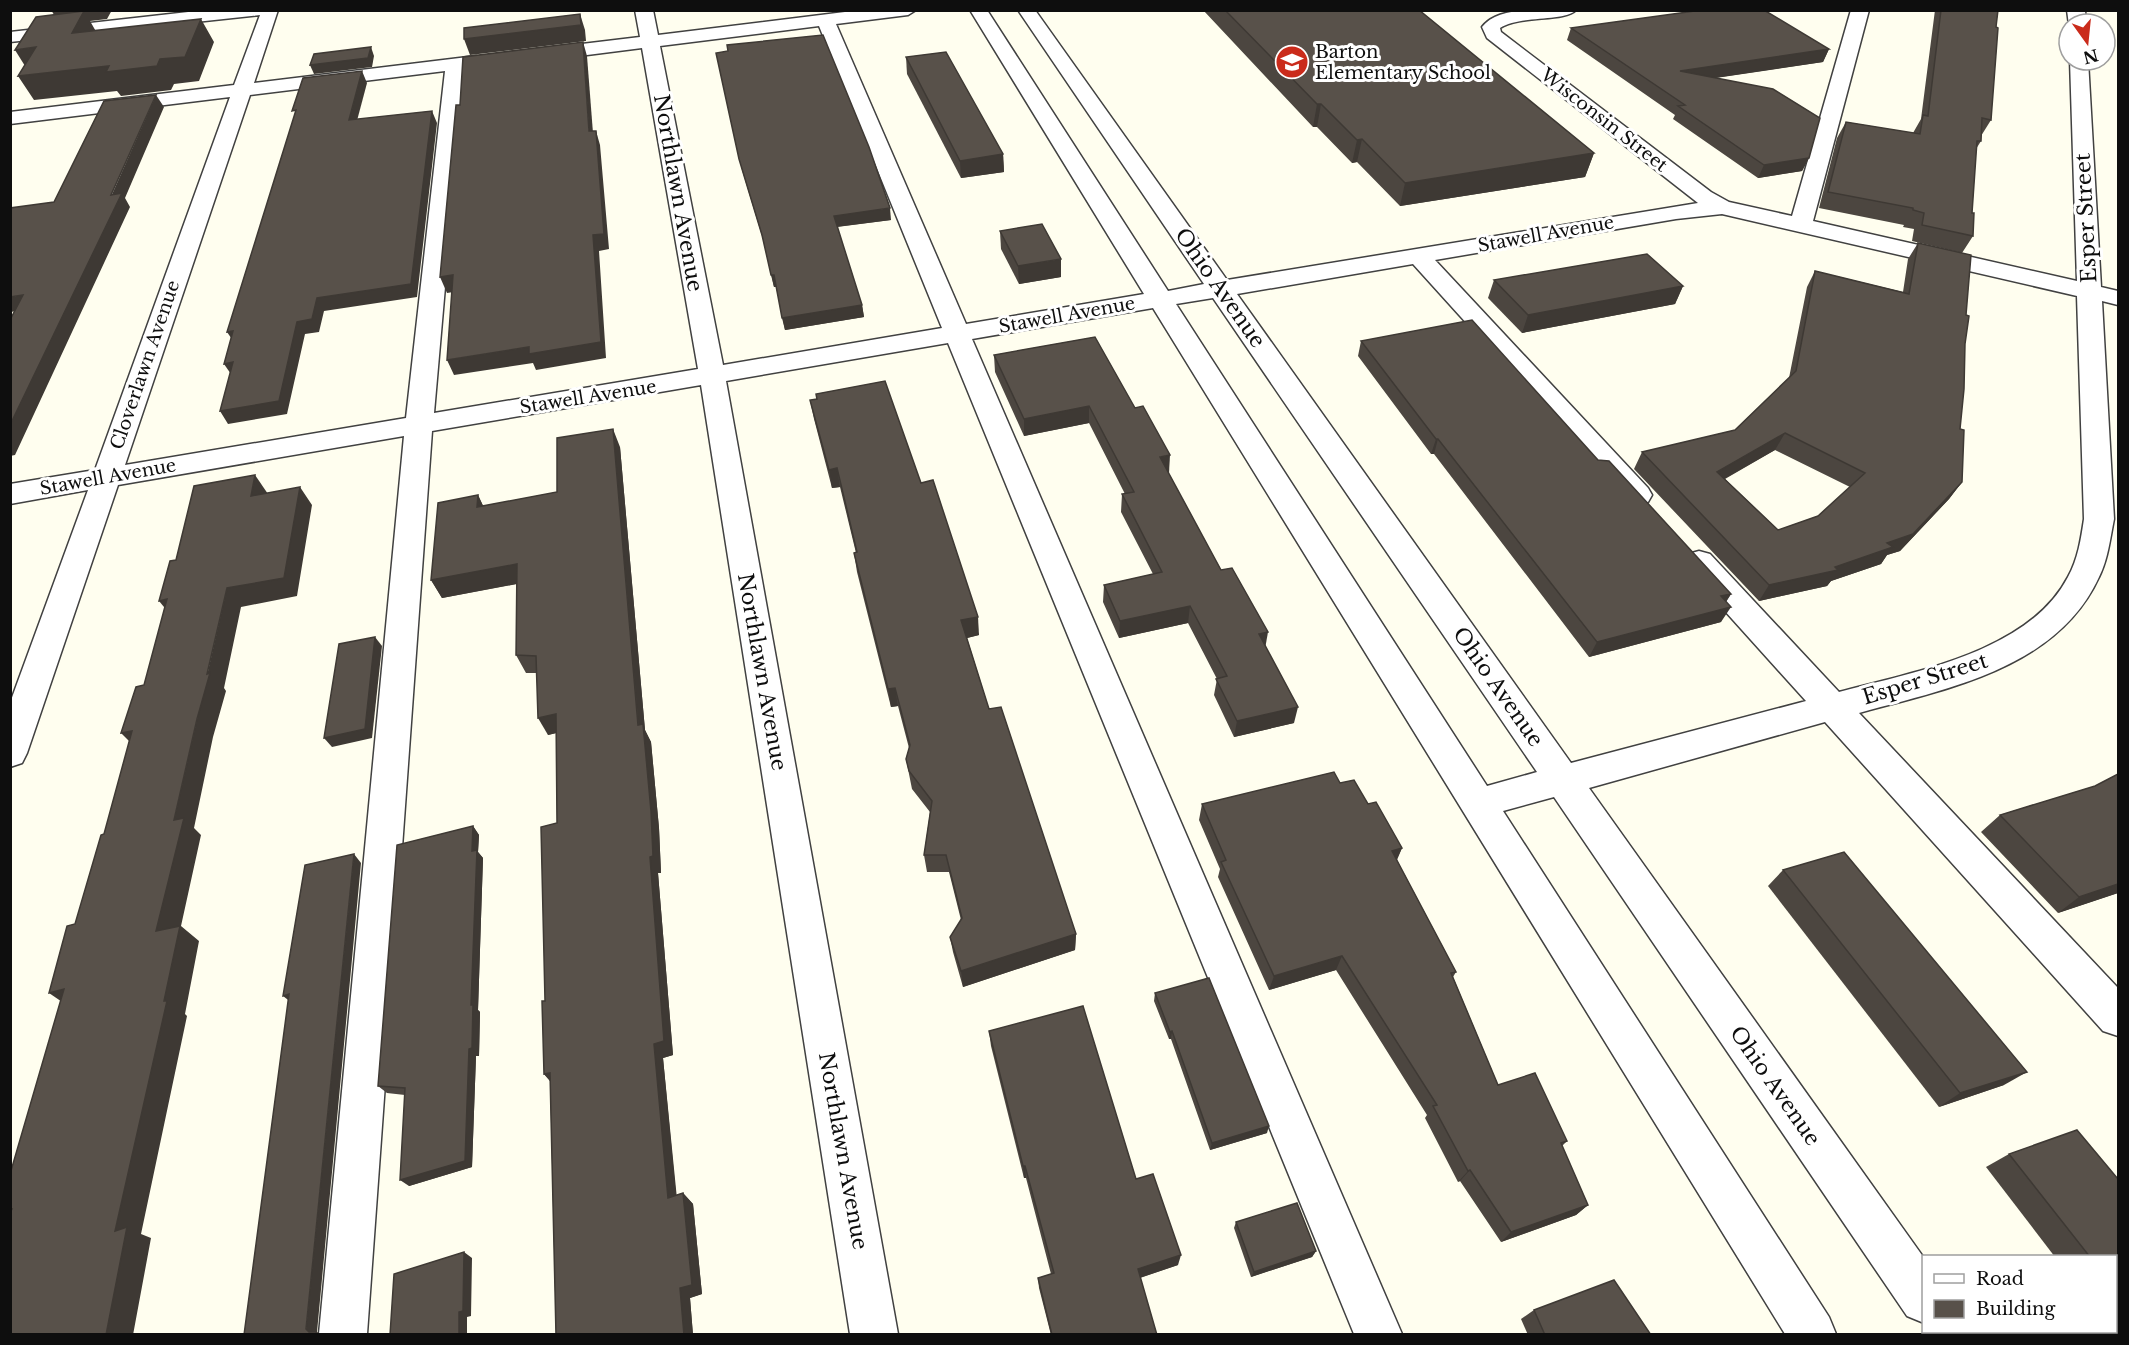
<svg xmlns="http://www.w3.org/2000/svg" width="2129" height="1345" font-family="'Libre Baskerville',serif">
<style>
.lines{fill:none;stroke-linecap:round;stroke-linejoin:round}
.minor-casing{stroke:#414141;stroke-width:3}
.minor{fill:#fff;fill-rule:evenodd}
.wall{fill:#4c4640;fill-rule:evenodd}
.shaded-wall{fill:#3e3934}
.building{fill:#58514a;stroke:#3e3934;stroke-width:1.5;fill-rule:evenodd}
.labels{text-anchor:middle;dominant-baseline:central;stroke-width:6;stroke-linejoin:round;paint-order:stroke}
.far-poi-label{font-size:18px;fill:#0e0e0e;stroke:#fff;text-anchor:start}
.far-street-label{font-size:18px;fill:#0e0e0e;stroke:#fff}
.street-label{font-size:21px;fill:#0e0e0e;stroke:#fff}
</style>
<rect width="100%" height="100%" fill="#fffeef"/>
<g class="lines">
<g class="minor-casing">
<g id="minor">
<path d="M206,10H278L254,83L476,56L483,58L485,62L483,66L464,69L434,413L698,369L642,48L540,61L534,59L531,55L534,51L540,49L640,37L635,10H653L658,35L861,10H916L908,15L836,24L966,324L1144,294L970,10H987L1168,291L1204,284L1018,10H1035L1227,280L1698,203L1487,38L1482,27C1499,4 1551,10 1576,10C1565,22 1520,15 1500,28L1501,32L1711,192L1729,202L1792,216L1851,10H1869L1813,221L2077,281L2070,60H2088L2101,287L2118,291V305L2102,301L2114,519C2110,539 2108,559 2099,577C2057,669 1946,689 1859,713L2118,988V1036L2103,1031L1825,722L1589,788L1924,1258V1323L1907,1316L1554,797L1503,811L1829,1317L1836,1334H1785L1153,308L972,339L1402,1334H1354L948,343L726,381L898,1334H850L701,385L432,431L367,1334H319L404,436L118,485L27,753L22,763L10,767V703L88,490L10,504V484L95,470L230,97L10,124V112L234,85L260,15L10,42V32ZM819,26L942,328L723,365L660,46ZM445,71L406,418L125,465L250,95ZM1722,214L2077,296L2084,519C2081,539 2078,559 2068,577C2029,652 1914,672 1839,692L1710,554L1699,551L1688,554L1684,562L1688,570L1806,701L1571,763L1237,294L1413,264L1628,502L1638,505L1648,502L1652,495L1648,488L1435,260L1676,219ZM1213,298L1537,772L1487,786L1176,304Z"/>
<path d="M2067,10H2085L2086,24L2069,25Z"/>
<path d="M1924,1328V1332H1971L1972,1334H1923Z"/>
</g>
</g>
<use href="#minor" class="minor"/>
</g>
<g class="wall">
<path d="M1203,10H1419L1594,153L1585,177L1400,206L1357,162L1352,163L1317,127H1313Z"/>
<path d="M1935,10H1998L1996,27L1991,120L1981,136V141L1976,149L1972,213L1973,236L1962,253L1912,241L1914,229L1903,227L1904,225L1819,208L1837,138L1846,122L1913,133L1921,119Z"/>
<path d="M1571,28L1829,49L1823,62L1714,78L1809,158L1802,171L1758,178L1673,119L1675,115L1567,40Z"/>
<path d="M716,53L891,220L837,227L862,305L864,317L785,330L776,287H774L765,246L742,170Z"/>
<path d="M906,57L1003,154L1004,172L961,178L907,74Z"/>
<path d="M1000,231L1061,277L1019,284L1001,249Z"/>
<path d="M1918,243L1966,315L1960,429L1962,482L1949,499L1900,551L1887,555L1881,564L1831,581L1827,586L1759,601L1634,469L1642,452L1735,430L1789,378L1807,287L1815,271L1903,292L1908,259ZM1775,450L1850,487L1818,516L1778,530L1725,479Z"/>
<path d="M1494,280L1683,286L1675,304L1522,333L1488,298Z"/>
<path d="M1095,337L1221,570L1265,647L1294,723L1234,737L1214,695L1217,679L1188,623L1119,638L1103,602L1104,585L1153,574L1121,512L1122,494H1125L1089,423L1024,436L995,372L994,355Z"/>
<path d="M1361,341L1598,460L1731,594L1726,602L1721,622L1589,657L1434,454H1431L1358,356Z"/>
<path d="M810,400L921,483L979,635L967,638L989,709L1076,934L1075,950L963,987L953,952L950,937L961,920L949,872H927L924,855L930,812L912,789L906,759L909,748L898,706L891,707L857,572L854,553H856L840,487L832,488L814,419Z"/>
<path d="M620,447L645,730L651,742L659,828L661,873H658L673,1055L663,1058L676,1195L683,1193L693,1204L702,1294L690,1298L693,1335H556L550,1081L544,1074L545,1001L557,823L556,733L548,735L537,673H526L516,655L517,584L442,598L431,580L478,495L483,506L557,492Z"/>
<path d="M2118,774V893L2058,913L1981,832L2000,815L2095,786Z"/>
<path d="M1340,783L1368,804L1402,848L1397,860L1456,972L1453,977L1498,1085L1567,1141L1562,1146L1588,1205L1576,1215L1501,1242L1460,1181L1458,1182L1425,1118L1427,1115L1336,970L1269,990L1218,877L1220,869L1199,820L1202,804Z"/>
<path d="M473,826L479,835L478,852L483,858L478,1010L480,1012L479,1056H476L472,1167L409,1186L405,1095L387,1093L378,1086Z"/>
<path d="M1783,870L2004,1085L1939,1107L1768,886Z"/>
<path d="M1155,993L1267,1133L1210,1150L1171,1039H1169L1154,1001Z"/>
<path d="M989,1031L1136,1179L1178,1265L1140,1278L1157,1335H1051L1039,1288L1038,1278L1051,1274L1026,1178H1024L991,1046Z"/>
<path d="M2009,1154L2115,1257H2055L1986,1167Z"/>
<path d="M1236,1222L1316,1251L1312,1257L1251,1277L1234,1228Z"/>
<path d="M1534,1310L1651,1335H1528L1521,1319Z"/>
</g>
<g class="shaded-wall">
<path d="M51,10H112L107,19L90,21L98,35L86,57L60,24Z"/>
<path d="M580,14L585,30L586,41L470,55L464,39Z"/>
<path d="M201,19L214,42L199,81L174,84L171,90L121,96L117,91L34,100L18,76L160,59Z"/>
<path d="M583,42L587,56L594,146L589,131Z"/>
<path d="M36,47L30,74L15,50Z"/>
<path d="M371,47L374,56L372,67L314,74L310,65Z"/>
<path d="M1829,49L1823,62L1675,84L1680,71Z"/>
<path d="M362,71L367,83L354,132L349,120Z"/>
<path d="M156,95L164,107L125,198L130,207L15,455L10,456V425Z"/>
<path d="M1317,104H1321L1317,127H1313Z"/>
<path d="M432,111L437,123L417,297L324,311L319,332L305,334L287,414L228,424L220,411L317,298Z"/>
<path d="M596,131L600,145L609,249L599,251L606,358L536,370L533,363L454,375L447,360L529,347L593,235Z"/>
<path d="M1362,139L1357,162L1352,163L1357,140Z"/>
<path d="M1594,153L1585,177L1400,206L1405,183Z"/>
<path d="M1003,154L1004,172L961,178L960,161Z"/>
<path d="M1809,158L1802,171L1758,178L1764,165Z"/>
<path d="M890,208L891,220L835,227L834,216Z"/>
<path d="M1061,259V277L1019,284L1018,266Z"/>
<path d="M453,275L460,291L447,293L440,277Z"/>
<path d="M771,275H774L776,287H774Z"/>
<path d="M1683,286L1675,304L1522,333L1528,315Z"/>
<path d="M23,295L34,309L10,312V297Z"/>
<path d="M862,305L864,317L785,330L782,318Z"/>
<path d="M233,331L236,345L227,332Z"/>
<path d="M233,362V377L224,364Z"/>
<path d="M1089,406V423L1024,436V419Z"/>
<path d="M613,429L620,447L645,730L651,742L659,828L661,873H658L673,1055L663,1058L678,1209L668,1198L654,1044L650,857Z"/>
<path d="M1785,433L1775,450L1708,488L1717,472Z"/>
<path d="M1436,439H1438L1434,454H1431Z"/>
<path d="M1170,455L1169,473L1158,475L1160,457Z"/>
<path d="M837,468L840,487L832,488L829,470Z"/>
<path d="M255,475L268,494L251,496Z"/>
<path d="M1962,482L1949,499L1900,551L1887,555L1881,564L1831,581L1827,586L1759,601L1769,585L1835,567L1887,543Z"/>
<path d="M300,487L312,505L297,596L241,607L224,688L226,691L213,737L194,828L201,835L181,926L199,941L185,1014L187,1016L141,1234L151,1238L133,1335H106L115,1231L164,1001L156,931L174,820L227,588Z"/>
<path d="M478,495L487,514L477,507Z"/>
<path d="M517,564L526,582L442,598L431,580Z"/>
<path d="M1731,594L1721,609L1731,607L1721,622L1589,657L1597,642L1721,596Z"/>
<path d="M167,599L174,619L159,601Z"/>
<path d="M1190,606L1188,623L1119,638L1120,621Z"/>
<path d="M978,617L979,635L963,639L961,620Z"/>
<path d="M1268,632L1265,649L1259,634Z"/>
<path d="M375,637L382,646L372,738L332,747L324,738Z"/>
<path d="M895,688L898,706L891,707L888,689Z"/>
<path d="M1298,707L1294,723L1234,737L1237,721Z"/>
<path d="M556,714L565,731L548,735L538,718Z"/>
<path d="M132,731L139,751L121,733Z"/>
<path d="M473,826L479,835L478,852L483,858L478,1010L480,1012L479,1056H476L472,1167L409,1186L400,1180L471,1005Z"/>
<path d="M1402,848L1395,863L1392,851Z"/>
<path d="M354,854L361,863L317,1332L323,1335H315L309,1332L306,1329Z"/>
<path d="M2118,884V893L2058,913L2079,897Z"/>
<path d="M1076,934L1075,950L963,987L961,971Z"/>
<path d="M1342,956L1336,970L1269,990L1274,976Z"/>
<path d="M64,989L71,1008L49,993Z"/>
<path d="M289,994L292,1003L283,996Z"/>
<path d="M1172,1031L1171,1039H1169L1170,1032Z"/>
<path d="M2027,1072L2004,1085L1939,1107L1960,1093Z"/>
<path d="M550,1073L556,1088L544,1074Z"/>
<path d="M1269,1126L1267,1133L1210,1150L1212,1143Z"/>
<path d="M1023,1166H1025L1026,1178H1024Z"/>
<path d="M1470,1170L1460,1181L1458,1182L1468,1171Z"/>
<path d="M683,1193L693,1204L702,1294L690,1298L693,1335H684L680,1288Z"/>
<path d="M1588,1205L1576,1215L1501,1242L1511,1232Z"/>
<path d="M1316,1251L1312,1257L1251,1277L1254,1272Z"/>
<path d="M464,1252L472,1258L471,1316L467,1317V1335H459V1312Z"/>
<path d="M1181,1255L1178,1265L1136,1279L1138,1269Z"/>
</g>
<g class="building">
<path d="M1225,10H1419L1594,153L1405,183L1362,139L1357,140L1321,104H1317Z"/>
<path d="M1702,10H1764L1829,49L1680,71L1773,89L1820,118L1809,158L1764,165L1678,106L1685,105L1571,28Z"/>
<path d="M1941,10H1998L1996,27L1998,28L1991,120L1982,118L1981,141H1977L1972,213H1974L1973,236L1922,225L1924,213L1913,210V208L1828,192L1846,122L1920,134L1923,115L1928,116Z"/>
<path d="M84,11L72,33L201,19L185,57L160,59L157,66L106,72L109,66L18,76L36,47L15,50L36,17Z"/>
<path d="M580,14L581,25L464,39V28Z"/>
<path d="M823,35L869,147L890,208L834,216L862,305L782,318L774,275H771L762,235L739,159L716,53L728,51L727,45Z"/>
<path d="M583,42L589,131H596L604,234L593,235L601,342L529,354V347L447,360L453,275L440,277L456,105H460L463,57Z"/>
<path d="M371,47L368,58L310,65L314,54Z"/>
<path d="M946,52L1003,154L960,161L906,57Z"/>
<path d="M362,71L349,120L432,111L411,284L317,298L312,319L297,322L279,401L220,411L233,362L224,364L233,331L227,332L296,110L292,111L303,78Z"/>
<path d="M156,95L111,195L122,193L10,425V320L23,295L10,297V208L54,202L104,101Z"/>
<path d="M1042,224L1061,259L1018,266L1000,231Z"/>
<path d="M1918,243L1971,255L1966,315L1969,316L1965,344L1964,389L1960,429L1964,430L1962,482L1913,534L1887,543L1893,547L1835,567L1838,570L1769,585L1642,452L1735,430L1796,371L1815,271L1909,294ZM1785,433L1865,473L1818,516L1778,530L1717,472Z"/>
<path d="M1647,254L1683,286L1528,315L1494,280Z"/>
<path d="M1472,320L1598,460L1609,461L1731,594L1721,596L1731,607L1597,642L1438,439H1436L1361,341Z"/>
<path d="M1095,337L1135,408L1143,406L1170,455L1160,457L1221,570L1232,568L1268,632L1259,634L1298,707L1237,721L1216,679L1227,676L1190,606L1120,621L1104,585L1162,572L1122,494L1134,492L1089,406L1024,419L994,355Z"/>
<path d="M885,381L921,483L933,480L978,617L961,620L989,709L1001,707L1076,934L961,971L950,937L962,918L946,855H924L932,801L909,771L906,759L910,745L895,688L888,689L854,553L857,552L837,468L829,470L810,400L817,399L816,394Z"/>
<path d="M613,429L638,725L643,724L651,811L653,856L650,857L664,1041L654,1044L668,1198L683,1193L692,1285L680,1288L684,1335H556L550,1073L544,1074L542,1001H545L541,827L557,823L556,714L538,718L536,656L516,655L517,564L431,580L438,503L478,495L477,507L557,492V438Z"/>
<path d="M255,475L251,496L300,487L284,578L227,588L207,674L210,673L197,719L174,820L184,818L156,931L180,926L164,1001H167L115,1231L127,1227L106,1335H10V1213L12,1209H10V1174L64,989L49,993L67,926L75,924L101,835L104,834L132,731L121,733L136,687L144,685L167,599L159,601L170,561L176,560L194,486Z"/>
<path d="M375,637L365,729L324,738L339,644Z"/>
<path d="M1334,772L1340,783L1354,780L1368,804L1376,802L1402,848L1392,851L1456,972L1451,973L1498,1085L1535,1073L1567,1141L1561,1143L1588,1205L1511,1232L1470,1170L1468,1171L1433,1106L1437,1105L1342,956L1274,976L1221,862L1226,860L1202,804Z"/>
<path d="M2118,774V884L2079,897L2000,815L2095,786Z"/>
<path d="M473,826L472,851L477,850L471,1005H473L472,1048L469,1049L465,1161L400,1180L405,1088L378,1086L397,845Z"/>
<path d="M1844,852L2027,1072L1960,1093L1783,870Z"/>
<path d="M354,854L306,1329L309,1332H316V1335H244L289,994L283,996L305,865Z"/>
<path d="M1209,978L1269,1126L1212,1143L1172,1031L1170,1032L1155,993Z"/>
<path d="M1083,1006L1136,1179L1153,1174L1181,1255L1138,1269L1157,1335H1052L1038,1278L1054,1273L1025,1166H1023L989,1031Z"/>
<path d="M2077,1130L2118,1179V1257L2115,1258V1257H2090L2009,1154Z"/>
<path d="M1297,1203L1316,1251L1254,1272L1236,1222Z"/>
<path d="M464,1252L463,1311L459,1312V1335H390L394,1274Z"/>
<path d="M1614,1280L1651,1335H1545L1534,1310Z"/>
</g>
<defs>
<g id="school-disc" transform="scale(1.725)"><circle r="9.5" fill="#ca2b1b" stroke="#fff"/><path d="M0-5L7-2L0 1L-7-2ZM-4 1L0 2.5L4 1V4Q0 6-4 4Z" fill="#fff"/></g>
</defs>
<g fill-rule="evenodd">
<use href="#school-disc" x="1292" y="62"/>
</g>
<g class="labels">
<g class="far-poi-label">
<text x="1315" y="52">Barton<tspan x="1315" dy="21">Elementary School</tspan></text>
</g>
<g class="far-street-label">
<text transform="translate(1604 120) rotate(38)">Wisconsin Street</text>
<text transform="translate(1546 234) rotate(-10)">Stawell Avenue</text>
<text transform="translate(1067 315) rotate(-10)">Stawell Avenue</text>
<text transform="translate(145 365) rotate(-71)">Cloverlawn Avenue</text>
<text transform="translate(588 397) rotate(-9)">Stawell Avenue</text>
<text transform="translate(108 477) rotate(-10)">Stawell Avenue</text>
</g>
<g class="street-label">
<text transform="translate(678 193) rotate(80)">Northlawn Avenue</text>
<text transform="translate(2086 218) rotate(-93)">Esper Street</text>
<text transform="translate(1220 288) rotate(55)">Ohio Avenue</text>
<text transform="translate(762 672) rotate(80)">Northlawn Avenue</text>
<text transform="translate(1925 679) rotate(-17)">Esper Street</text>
<text transform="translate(1498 687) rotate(55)">Ohio Avenue</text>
<text transform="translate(1775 1086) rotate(55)">Ohio Avenue</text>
<text transform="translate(843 1151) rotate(80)">Northlawn Avenue</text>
</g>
</g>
<rect width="2129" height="1345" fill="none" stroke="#0e0e0e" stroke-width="24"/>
<rect x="1922" y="1255" width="195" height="78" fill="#ffffff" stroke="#9f9f9f" stroke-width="1.5"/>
<rect x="1934" y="1274" width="30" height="9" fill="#ffffff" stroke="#9f9f9f" stroke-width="1.5"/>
<text x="1976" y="1285" font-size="18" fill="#0e0e0e">Road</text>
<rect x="1934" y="1300" width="30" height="18" fill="#58514a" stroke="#9f9f9f" stroke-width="1.5"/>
<text x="1976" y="1315" font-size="18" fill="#0e0e0e">Building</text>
<g transform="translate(2087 42) rotate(165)"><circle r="28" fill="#ffffff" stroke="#9f9f9f" stroke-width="1.5"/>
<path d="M0-4.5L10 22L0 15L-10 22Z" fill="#ca2b1b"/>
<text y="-9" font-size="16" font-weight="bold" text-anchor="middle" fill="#0e0e0e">N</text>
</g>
</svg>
